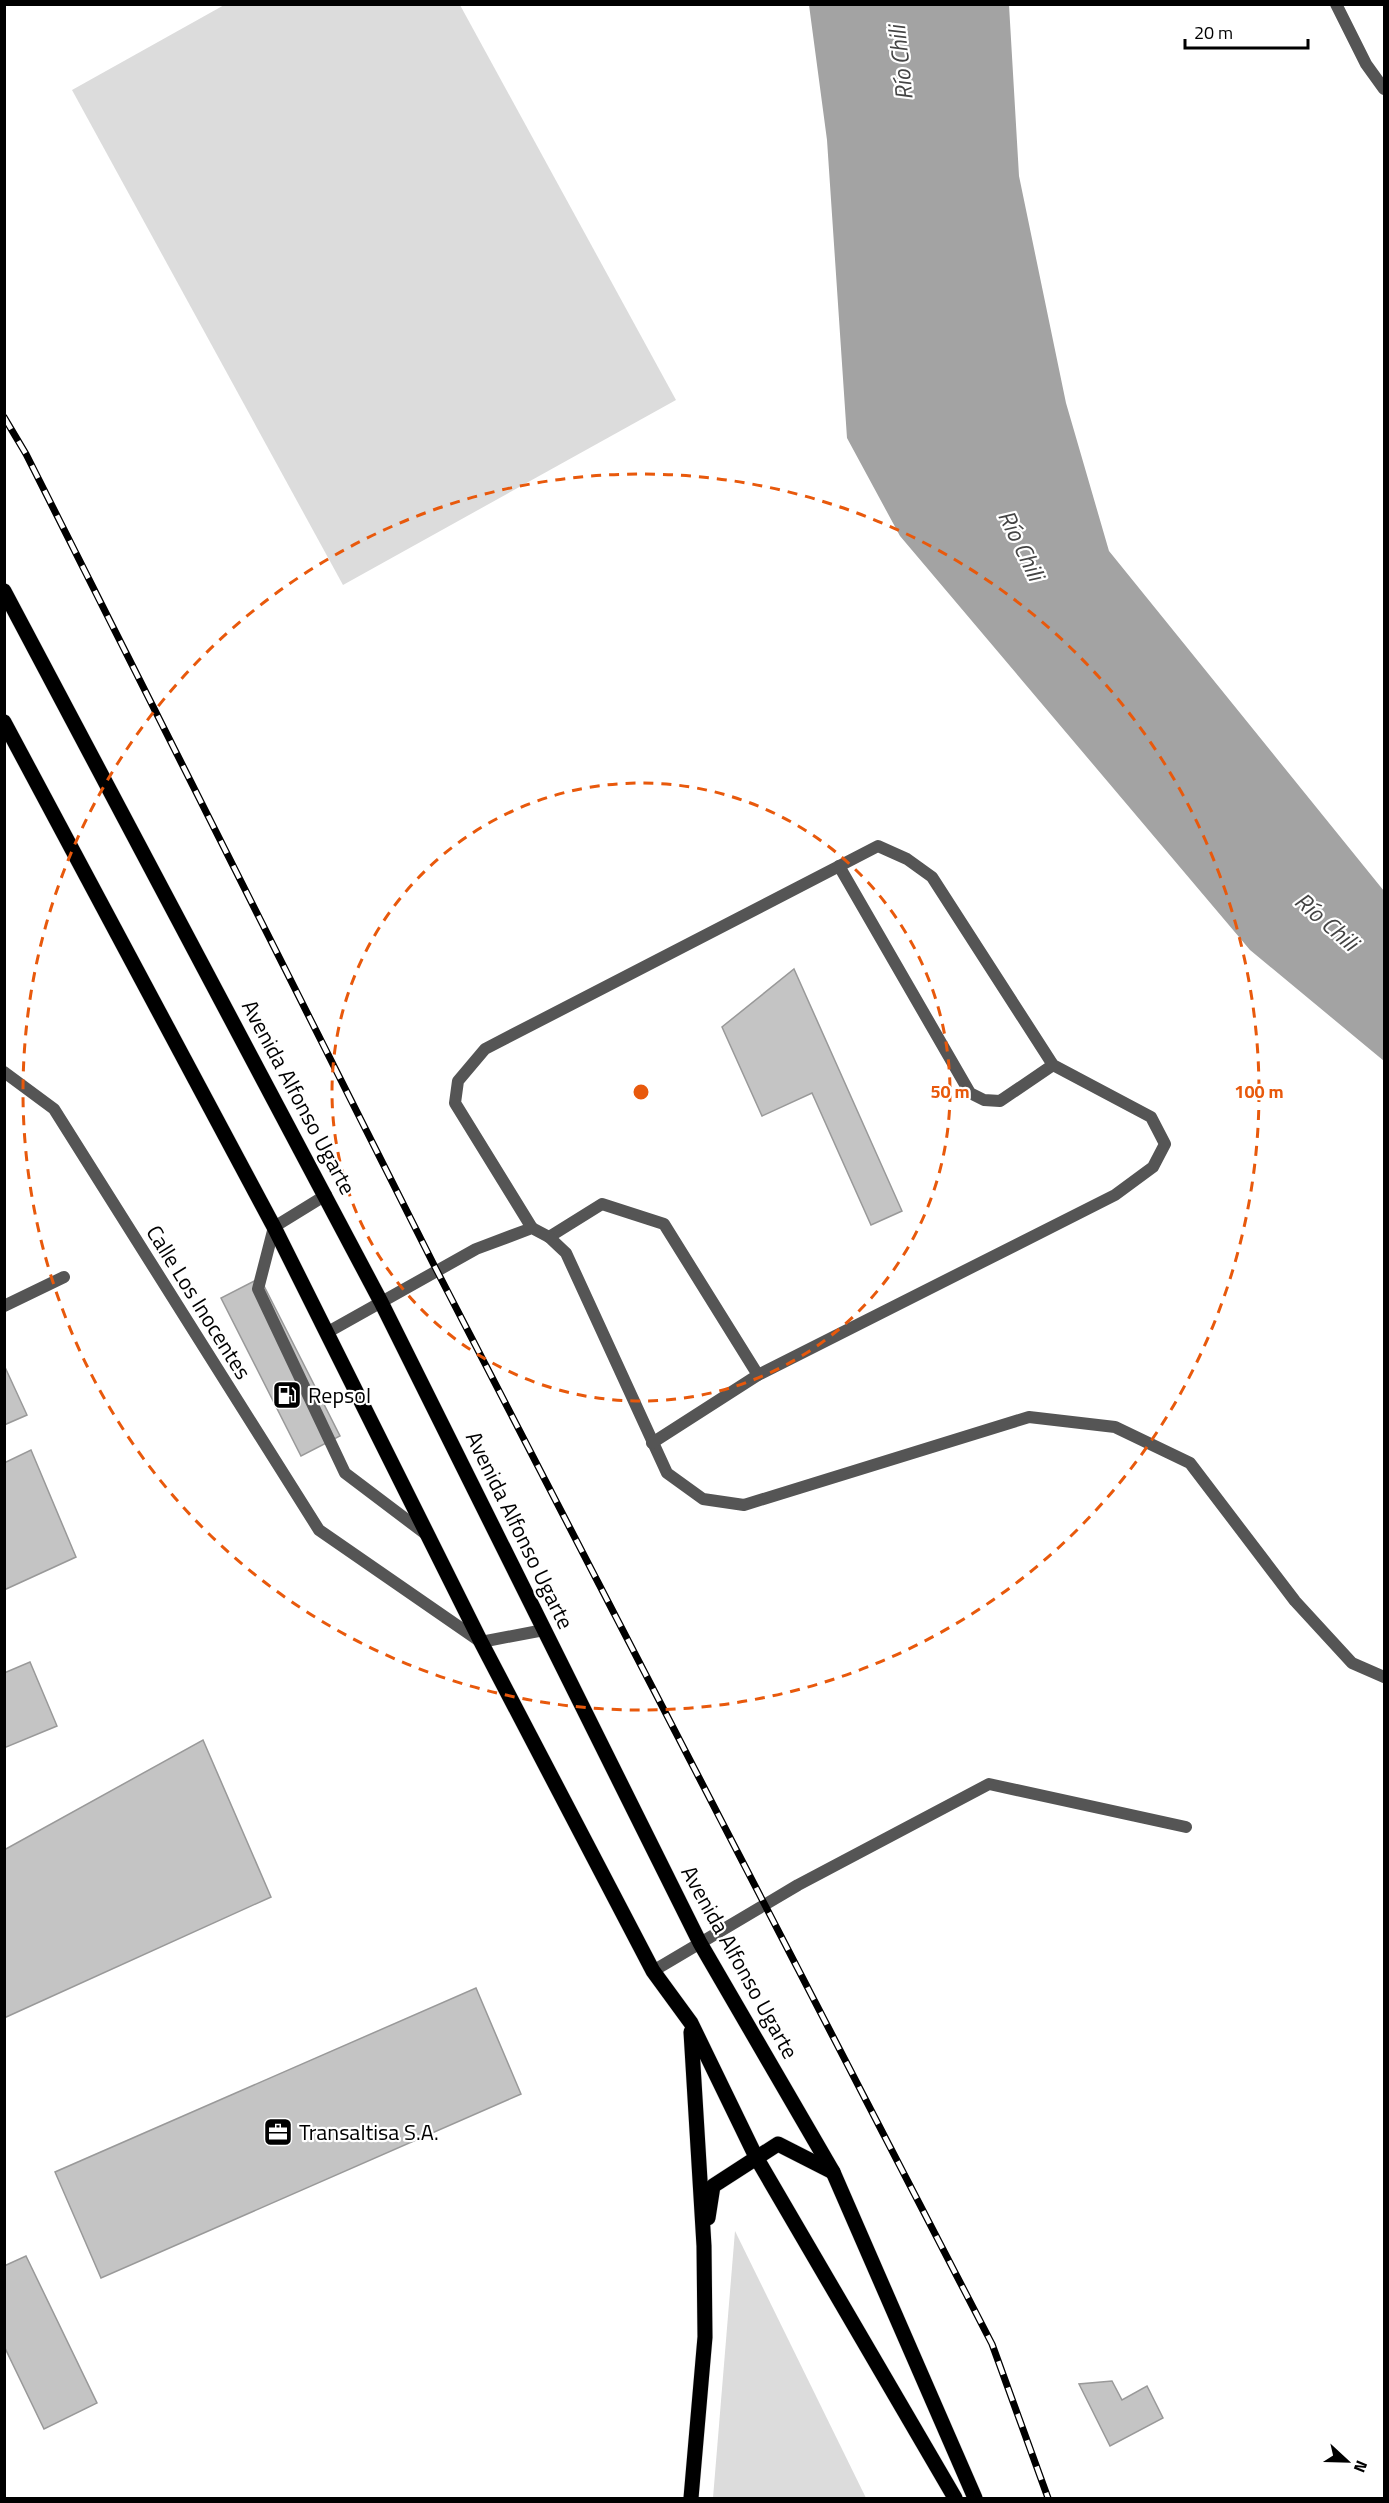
<svg xmlns="http://www.w3.org/2000/svg" width="1389" height="2503" font-family="'Titillium Web',sans-serif">
<style>
.green{fill:#dcdcdc}
.water{fill:#a3a3a3}
.building{fill:#c4c4c4;stroke:#999;stroke-width:1.5}
.lines{fill:none;stroke-linecap:round;stroke-linejoin:round}
.primary-casing{stroke:#dbdbdb;stroke-width:16}
.lane{stroke:#555;stroke-width:12}
.street{stroke:#555;stroke-width:12}
.primary{stroke:#000;stroke-width:15}
.rail-casing{stroke:#000;stroke-width:7}
.rail{stroke:#fff;stroke-width:4.5;stroke-dasharray:14;stroke-linecap:butt}
.ring{fill:none;stroke:#e8590c;stroke-width:3;stroke-dasharray:10 8}
.labels{text-anchor:middle;dominant-baseline:central;stroke-width:4.5;stroke-linejoin:round;paint-order:stroke}
.street-label{font-size:22px;fill:#000;stroke:#fff}
.poi-label{font-size:22px;fill:#000;stroke:#fff;text-anchor:start}
.water-label{font-size:24px;font-style:italic;fill:#444;stroke:#fff}
.centre{fill:#e8590c;stroke:#fff;stroke-width:3}
.ring-label{font-size:18px;text-anchor:middle;font-weight:bold;fill:#e8590c;stroke:#fff;stroke-width:4.5;stroke-linejoin:round;paint-order:stroke}
</style>
<rect width="100%" height="100%" fill="#fff"/>
<g class="green">
<path d="M226,4L460,5L676,400L343,585L72,90Z"/>
<path d="M735,2231L866,2498H713Z"/>
</g>
<path class="water" d="M809,5H1009L1019,176L1066,403L1109,551L1384,891V1061L1250,950L900,536L847,438L827,140Z"/>
<g class="building">
<path d="M794,969L902,1211L871,1225L812,1093L762,1116L722,1027Z"/>
<path d="M260,1278L340,1436L301,1456L221,1298Z"/>
<path d="M4,1365L27,1415L4,1425Z"/>
<path d="M31,1450L76,1557L4,1590V1463Z"/>
<path d="M30,1662L57,1726L4,1748V1673Z"/>
<path d="M203,1740L271,1897L4,2018V1850Z"/>
<path d="M476,1988L521,2094L101,2278L55,2172Z"/>
<path d="M26,2256L97,2403L44,2429L4,2346V2266Z"/>
<path d="M1112,2381L1122,2400L1147,2386L1163,2418L1110,2446L1079,2384Z"/>
</g>
<g class="lines">
<g class="primary-casing">
<g id="primary">
<path d="M4,591L381,1302L700,1943L833,2172L975,2498"/>
<path d="M4,722L274,1227L481,1642L653,1971L691,2023L756,2157L955,2498"/>
<path d="M708,2218L713,2186L778,2144L833,2172"/>
<path d="M691,2498L705,2337L704,2246L691,2032"/>
</g>
</g>
<g class="lane">
<path d="M839,866L970,1093L984,1100L1000,1101L1053,1065"/>
<path d="M4,1072L54,1109L319,1530L481,1642L544,1630"/>
<path d="M326,1195L274,1227L258,1289L345,1473L427,1535"/>
<path d="M532,1228L455,1103L458,1081L485,1049L878,846L907,859L932,877L1053,1065L1151,1117L1165,1144L1153,1167L1115,1195L758,1375L664,1224L602,1204L549,1237"/>
<path d="M4,1306L64,1277"/>
<path d="M328,1332L476,1249L532,1228L549,1237L566,1253L667,1473L703,1499L744,1505L1029,1417L1115,1427L1190,1463L1295,1601L1352,1663L1384,1677"/>
<path d="M652,1443L758,1375"/>
<path d="M653,1971L798,1885L989,1784L1186,1827"/>
</g>
<path class="street" d="M1336,4L1366,64L1384,89"/>
<use href="#primary" class="primary"/>
<g class="rail-casing">
<path id="rail" d="M4,417L26,454L437,1271L992,2344L1048,2498"/>
</g>
<use href="#rail" class="rail"/>
</g>
<g class="ring">
<circle cx="641" cy="1092" r="309"/>
<circle cx="641" cy="1092" r="618"/>
</g>
<defs>
<g id="fuel-square" transform="scale(1.5)"><rect x="-9" y="-9" width="18" height="18" rx="4" fill="#000" stroke="#fff"/><path d="M-5.5-6h7V0h2V4h1.3V-2.5L3-4.5l.8-.8L6-3V5H2.5V1h-1V6h-7ZM-4.2-4.7v3.2H.2V-4.7Z" fill="#fff"/></g>
<g id="office-square" transform="scale(1.5)"><rect x="-9" y="-9" width="18" height="18" rx="4" fill="#000" stroke="#fff"/><path d="M-6-3h4V-5.5h4V-3h4V5H-6ZM-1-4.5V-3h2v-1.5ZM-6 0V1H6V0Z" fill="#fff"/></g>
</defs>
<g fill-rule="evenodd">
<use href="#fuel-square" x="287" y="1395"/>
<use href="#office-square" x="278" y="2132"/>
</g>
<g class="labels">
<g class="street-label">
<text transform="translate(299 1097) rotate(62)">Avenida Alfonso Ugarte</text>
<text transform="translate(199 1302) rotate(58)">Calle Los Inocentes</text>
<text transform="translate(520 1530) rotate(64)">Avenida Alfonso Ugarte</text>
<text transform="translate(740 1962) rotate(61)">Avenida Alfonso Ugarte</text>
</g>
<g class="poi-label">
<text x="308" y="1395">Repsol</text>
<text x="299" y="2132">Transaltisa S.A.</text>
</g>
<g class="water-label">
<text transform="translate(900 63) rotate(-96)">Río Chili</text>
<text transform="translate(1022 545) rotate(64)">Río Chili</text>
<text transform="translate(1327 921) rotate(41)">Río Chili</text>
</g>
</g>
<circle cx="641" cy="1092" r="9" class="centre"/>
<g class="ring-label">
<text x="950" y="1098">50 m</text>
<text x="1259" y="1098">100 m</text>
</g>
<rect width="1389" height="2503" fill="none" stroke="#000000" stroke-width="12"/>
<g transform="translate(1347 2461) rotate(112)" stroke="#ffffff" stroke-width="4.5" paint-order="stroke">
<path d="M0-4.5L10 22L0 15L-10 22Z" fill="#000000"/>
<text y="-9" font-size="16" font-weight="bold" text-anchor="middle" fill="#000000">N</text>
</g>
<path d="M1185 39v9h123v-9" fill="none" stroke="#000000" stroke-width="3"/>
<text x="1194" y="39" font-size="18" fill="#000000" stroke="#ffffff" stroke-width="4.5" paint-order="stroke">20 m</text>
</svg>
